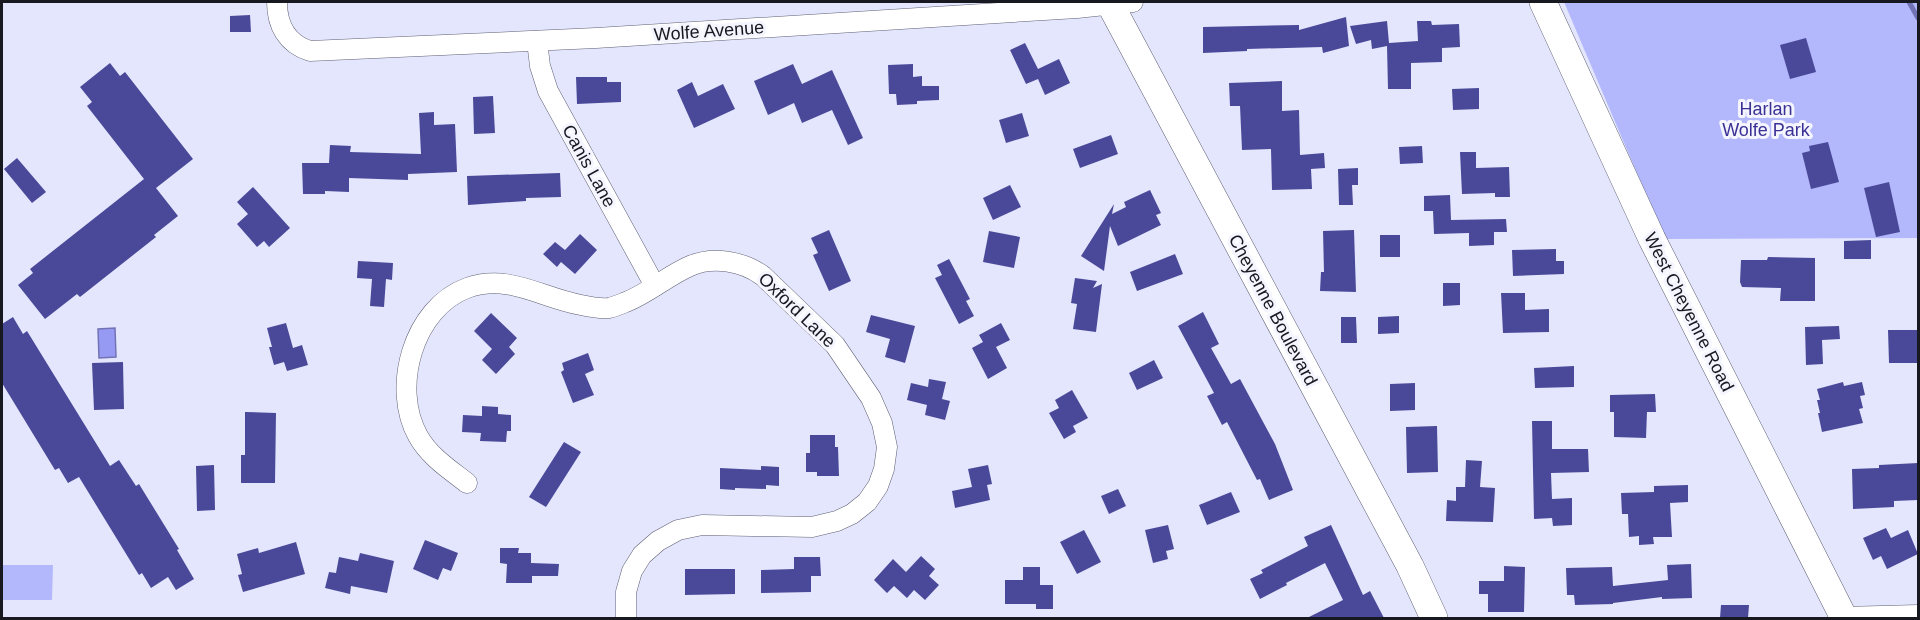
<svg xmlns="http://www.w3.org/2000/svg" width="1920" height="620" font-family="Helvetica,sans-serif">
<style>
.green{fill:#b3b8fd}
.water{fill:#979af3;stroke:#7173b4;stroke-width:1.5}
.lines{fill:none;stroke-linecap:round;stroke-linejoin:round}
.stream{stroke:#7173b4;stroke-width:5}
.building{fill:#4a4999}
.minor-casing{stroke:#5e6073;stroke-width:21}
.secondary-casing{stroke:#5e6073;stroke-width:28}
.minor{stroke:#fff;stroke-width:20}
.secondary{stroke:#fff;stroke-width:27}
.labels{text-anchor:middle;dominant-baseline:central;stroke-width:6;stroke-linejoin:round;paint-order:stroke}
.street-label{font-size:18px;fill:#171820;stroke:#f4f5fe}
.park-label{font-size:18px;fill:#3b3195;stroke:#f4f5fe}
</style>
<rect width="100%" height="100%" fill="#e4e6fd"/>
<g class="green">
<path d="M1564,2H1918V238L1665,239Z"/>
<path d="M2,565H53L52,600H2Z"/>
</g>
<path class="water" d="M115,328L116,357L99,358L98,329Z"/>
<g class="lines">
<path class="stream" d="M1909,2L1918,18"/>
</g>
<g class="building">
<path d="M250,15L251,32H230V16Z"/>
<path d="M1346,17L1349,46L1323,53L1322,47L1247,49V51L1203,53V27L1299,25V30Z"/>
<path d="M1387,21L1389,43L1418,41L1417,21H1431L1432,25L1459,24L1460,47L1442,48V62L1411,63V89H1388L1387,46L1372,49L1371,40L1356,44L1350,26Z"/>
<path d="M1806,38L1816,72L1790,79L1780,45Z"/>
<path d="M1025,43L1038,69L1059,59L1070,83L1045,95L1038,79L1026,84L1010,50Z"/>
<path d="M110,63L120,76L125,72L193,159L156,188L178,216L154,235L156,237L80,297L77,294L45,319L18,285L33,273L30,269L144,179L87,106L92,102L80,87Z"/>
<path d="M793,64L802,84L832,70L863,138L848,145L832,110L802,123L794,103L768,115L754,81Z"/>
<path d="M913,64V77L922,76V86H939V100L917,101V104L897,105L896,94H889L888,65Z"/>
<path d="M576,77H607V82H621V102L577,104Z"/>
<path d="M1282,81V111L1299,110L1300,155L1324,153L1325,168L1311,169L1312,189L1272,190L1271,149L1242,150L1240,106H1230L1229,83Z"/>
<path d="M692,82L698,96L723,84L735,109L694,128L677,90Z"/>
<path d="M1479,88V109L1453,110L1452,89Z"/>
<path d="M493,96L495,133L474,134L473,97Z"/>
<path d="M434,112V125L455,124L457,172L408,174V180L349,178V192L325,191V194H303L302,163H329L330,145L351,146L350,152L421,154L419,113Z"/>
<path d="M1022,113L1029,136L1006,143L999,120Z"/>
<path d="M1111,135L1118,154L1080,168L1073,149Z"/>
<path d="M1828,142L1839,182L1811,189L1802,153L1810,151L1809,146Z"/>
<path d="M1422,146L1423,163L1400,164L1399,147Z"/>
<path d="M1460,152H1476V168L1509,167L1510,197H1495V193L1462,194Z"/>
<path d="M17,158L46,192L32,203L4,169Z"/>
<path d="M1358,168V185H1352L1353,205H1339L1338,169Z"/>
<path d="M560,173L561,197L526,198V201L468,205L467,176Z"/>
<path d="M1889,182L1900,232L1876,237L1864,188Z"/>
<path d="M1010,185L1021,207L993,220L983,198Z"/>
<path d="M253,187L290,228L269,247L264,241L257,247L237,224L248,214L237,202Z"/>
<path d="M1150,190L1161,213L1156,215L1161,225L1118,246L1110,226L1104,271L1081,256L1114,204L1112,214L1126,207L1124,202Z"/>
<path d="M1450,195L1451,220L1506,219L1507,232H1494V245L1469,246V233L1434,234L1433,211H1424V196Z"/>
<path d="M829,230L851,281L829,291L813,255L818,253L811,238Z"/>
<path d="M1354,230L1356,292L1320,291L1321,272H1324L1323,231Z"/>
<path d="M989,231L1020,237L1014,268L983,262Z"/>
<path d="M580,234L597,250L575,274L561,262L557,267L543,254L555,242L565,250Z"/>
<rect x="1380" y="235" width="20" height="22"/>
<path d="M1871,240V259H1844V241Z"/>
<path d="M1556,249V261H1564V274L1513,276L1512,250Z"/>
<path d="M1175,254L1183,274L1137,291L1130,272Z"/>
<path d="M1768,257L1815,258V301H1780L1781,288L1742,287L1740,282L1741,260H1767Z"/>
<path d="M949,259L970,299L966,301L974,316L959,324L935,278L942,275L937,265Z"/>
<path d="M358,261L393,263L392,280L386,279L384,307L370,306L372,279L357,278Z"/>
<path d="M1075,278L1097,281L1093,288L1102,284L1096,332L1073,329L1077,304L1071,303Z"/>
<path d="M1443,283H1460V305L1443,306Z"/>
<path d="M1501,293H1525V310L1549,309V332L1503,333Z"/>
<path d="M1203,312L1219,344L1211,348L1231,384L1240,379L1275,444L1293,490L1269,500L1260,479L1257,480L1227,422L1222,425L1207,396L1214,393L1178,326Z"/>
<path d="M491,313L517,338L509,347L515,354L496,374L482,360L492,349L474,331Z"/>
<path d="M871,315L915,326L905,363L885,357L890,339L866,332Z"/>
<path d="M1399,316V333L1378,334V317Z"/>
<path d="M13,317L23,334L27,331L110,466L119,460L136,486L139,484L179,549L177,550L194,579L176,590L168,577L151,588L142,573L139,575L79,477L68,483L59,468L55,470L2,383V324Z"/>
<path d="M1341,317H1356L1357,343H1341Z"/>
<path d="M286,323L293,348L302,345L308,365L287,371L284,362L274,365L269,347H272L267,328Z"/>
<path d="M1001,323L1010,340L996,347L1007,368L988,379L972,348L983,342L979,335Z"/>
<path d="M1839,326L1840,339L1822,340L1823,364L1806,365L1805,327Z"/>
<path d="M1888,330H1918V363H1889Z"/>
<path d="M588,353L594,370L585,374L594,395L573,403L561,372L564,370L562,363Z"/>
<path d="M1154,360L1163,378L1137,390L1129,373Z"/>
<path d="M123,362L124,409L94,410L92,363Z"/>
<path d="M1574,366V387L1535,388L1534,368Z"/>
<path d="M929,379L946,382L942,399L950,401L945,420L925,415L927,405L907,400L911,383L928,387Z"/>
<path d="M1843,382L1844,386L1862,382L1865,395L1860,396L1863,408L1859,409L1863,423L1822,432L1818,413H1820L1817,400H1820L1817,389Z"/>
<path d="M1415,383V410L1390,411V384Z"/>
<path d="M1072,390L1088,418L1073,426L1076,432L1064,439L1049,413L1059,408L1055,400Z"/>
<path d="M1655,394L1656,412H1647L1646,438L1614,437V412H1610V395Z"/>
<path d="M482,406L498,407V414L511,415V431H507L506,442L480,441L481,433L462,432L463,415L482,416Z"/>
<path d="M245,412L276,413L275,483H241V455H245Z"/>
<path d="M1532,421H1552V449H1588L1589,472L1551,473L1552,499L1572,498V525L1553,526L1552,518L1534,519Z"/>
<path d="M1437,426L1438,472L1407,473L1406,427Z"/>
<path d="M810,435H835V447H838L839,476H817V472H806V453H810Z"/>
<path d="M564,442L581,452L546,507L529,497Z"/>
<path d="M1466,460L1482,461L1480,487L1495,488L1493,522L1446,521L1447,500L1456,501V487H1465Z"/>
<path d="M1918,463V500L1894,501V507L1853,509L1852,469L1879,468V465Z"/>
<path d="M214,465L215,510L197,511L196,466Z"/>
<path d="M988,465L992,484L987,485L990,500L955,508L952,491L972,487L968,469Z"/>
<path d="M761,466L779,467V486L766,485V489L735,488V490L720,489V468L761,470Z"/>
<path d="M1688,485V502L1670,503L1672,537H1653L1654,544L1639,545V536L1629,537L1628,514H1622L1621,493L1654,492V486Z"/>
<path d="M1118,489L1126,506L1109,514L1101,496Z"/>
<path d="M1231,492L1240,512L1207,525L1199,505Z"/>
<path d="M1168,525L1174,549L1166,551L1168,559L1153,563L1145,530Z"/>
<path d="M1331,525L1363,595L1370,591L1384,618H1307L1343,600L1325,563L1286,583L1287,585L1260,599L1250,579L1263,573L1261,570L1308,546L1304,537Z"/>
<path d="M1886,528L1891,538L1908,530L1918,554L1887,569L1881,556L1873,560L1863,538Z"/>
<path d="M1084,530L1101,562L1077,574L1060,542Z"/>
<path d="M425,540L458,553L451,571L443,568L438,580L413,569Z"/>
<path d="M296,542L305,574L243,592L238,575L242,574L237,554L258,548L259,553Z"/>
<path d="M500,548H519L518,553H531V563L559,564L558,576H532V583H506L507,564L500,563Z"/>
<path d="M360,553L394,561L387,593L351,586L350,594L325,588L329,572L336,573L339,557L358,561Z"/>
<path d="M921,556L935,569L929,576L939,585L925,600L914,590L907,598L894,586L887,593L874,580L893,559L906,572Z"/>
<path d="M794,557H820L821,576H811V592L761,593V570L794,569Z"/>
<path d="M1691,564L1692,598L1662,599V597L1613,603V604L1575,605L1574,595H1567L1566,568L1612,567L1613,586L1668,580L1667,565Z"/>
<path d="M1504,566L1525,567L1524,612H1488V594H1479V581H1504Z"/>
<path d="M1023,567H1040V585H1053V609H1036V604H1005V580H1023Z"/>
<path d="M685,569H735V594L685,595Z"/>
<path d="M1721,605H1749L1748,618H1720Z"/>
</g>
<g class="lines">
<g class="minor-casing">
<g id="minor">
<path d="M277,2C277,25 287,44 310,51L596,38L1077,8L1133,2"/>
<path d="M537,41L540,66L548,91L655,286"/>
<path d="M467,483C449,469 429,456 418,436C391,388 413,308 467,288C509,273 541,298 581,305C590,307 600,309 609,308C614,307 621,304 626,302C649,293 667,276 690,266C713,256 743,261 763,276L835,345L871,398L882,423L887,447L884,469L878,486L867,502L852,514L837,521L812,527L702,525L678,530L658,541L642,555L632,571L626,592V618"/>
<path d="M1843,617L1918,615"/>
</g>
</g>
<g class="secondary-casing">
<g id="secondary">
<path d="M1109,2L1410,566L1434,618"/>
<path d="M1543,2L1652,239L1844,618"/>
</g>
</g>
<use href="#minor" class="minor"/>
<use href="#secondary" class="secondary"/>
</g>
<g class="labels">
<g class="street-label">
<text transform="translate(709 31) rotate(-4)">Wolfe Avenue</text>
<text transform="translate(589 166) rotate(61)">Canis Lane</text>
<text transform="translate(797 310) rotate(44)">Oxford Lane</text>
<text transform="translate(1273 310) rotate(62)">Cheyenne Boulevard</text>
<text transform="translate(1689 312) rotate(63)">West Cheyenne Road</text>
</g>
<g class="park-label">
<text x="1766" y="109">Harlan<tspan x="1766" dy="21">Wolfe Park</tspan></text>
</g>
</g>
<rect width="1920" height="620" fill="none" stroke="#171820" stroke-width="6"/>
</svg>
